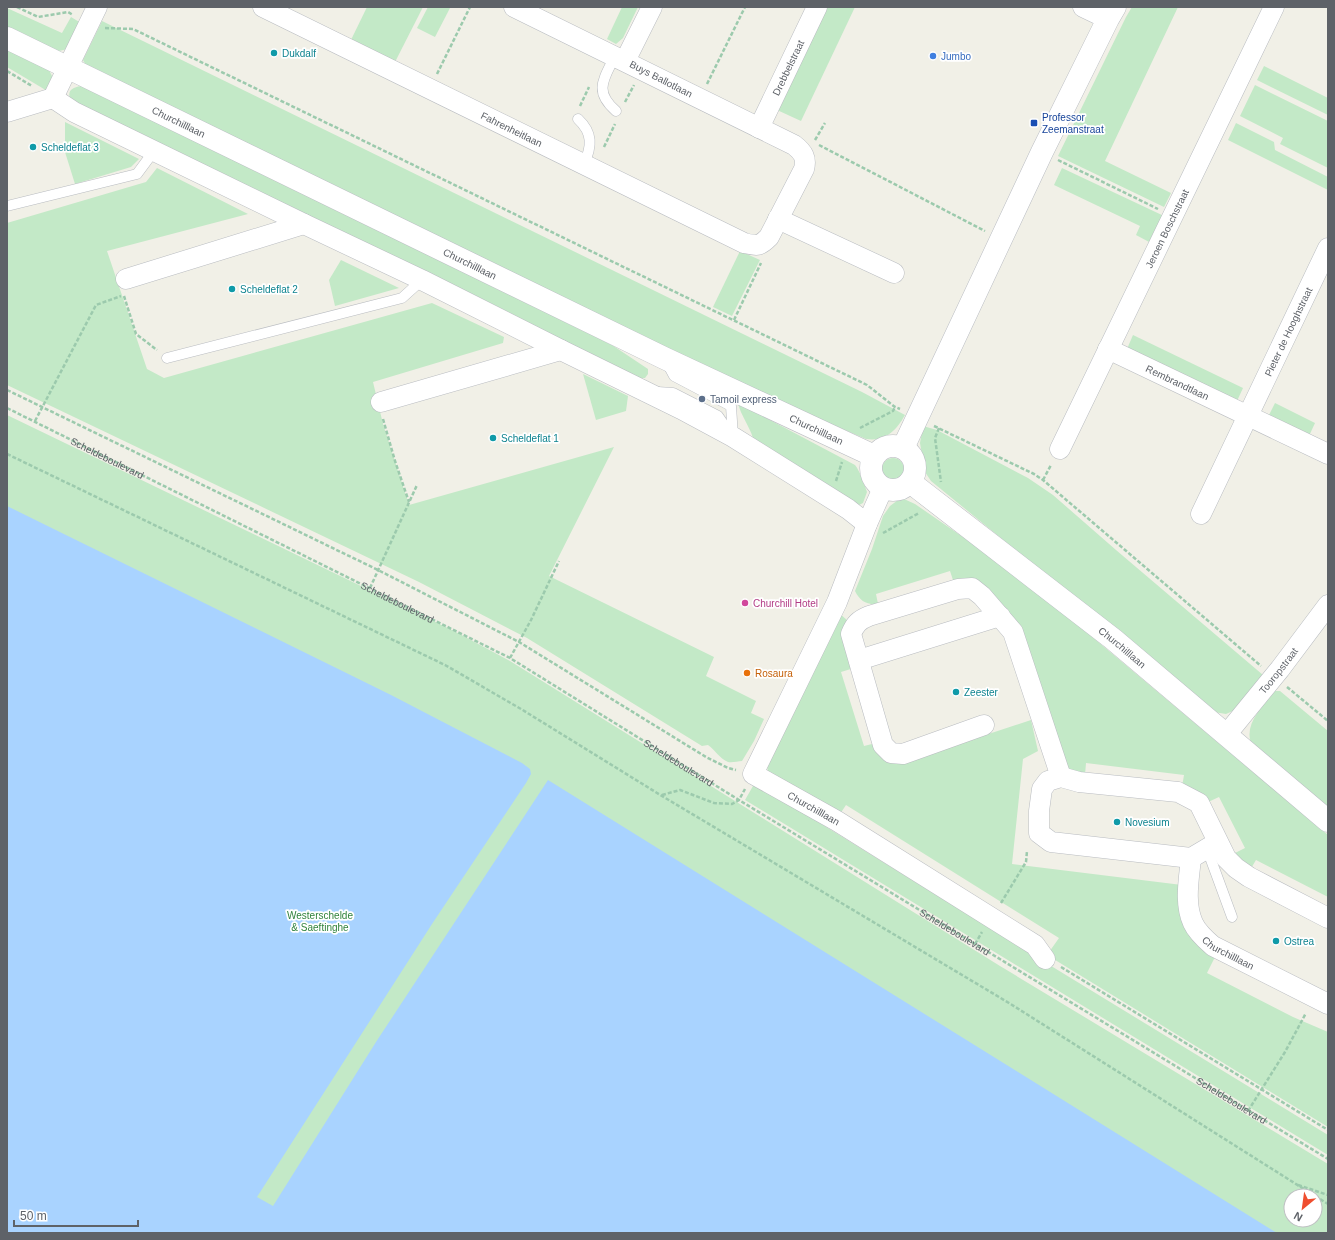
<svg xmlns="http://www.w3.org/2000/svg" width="1335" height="1240" font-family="Arial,sans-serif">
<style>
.green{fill:#c3e9c7;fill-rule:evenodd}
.water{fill:#a9d3ff}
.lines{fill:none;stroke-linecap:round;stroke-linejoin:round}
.lane-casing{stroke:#b9bcc1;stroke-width:11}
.street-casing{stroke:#b9bcc1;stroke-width:21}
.secondary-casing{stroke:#babdc3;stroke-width:23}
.path{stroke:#9ccaad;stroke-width:2.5;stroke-dasharray:4 2;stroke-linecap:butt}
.lane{stroke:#fff;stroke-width:10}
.street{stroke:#fff;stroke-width:20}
.secondary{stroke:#fff;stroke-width:22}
.culture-dot{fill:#0f9aa8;stroke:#fff;stroke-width:1.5}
.shop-dot{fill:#3f7fe0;stroke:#fff;stroke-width:1.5}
.transit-dot{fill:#1a4fb4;stroke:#fff;stroke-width:1.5}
.service-dot{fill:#5c6f8a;stroke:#fff;stroke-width:1.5}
.hotel-dot{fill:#d1479c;stroke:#fff;stroke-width:1.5}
.food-dot{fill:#e8710a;stroke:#fff;stroke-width:1.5}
.labels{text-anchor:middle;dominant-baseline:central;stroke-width:3.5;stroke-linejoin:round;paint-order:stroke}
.culture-label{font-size:10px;fill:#0d838f;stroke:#fff;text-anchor:start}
.shop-label{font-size:10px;fill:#366cbe;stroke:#fff;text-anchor:start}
.street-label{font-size:10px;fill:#5e6268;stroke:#fff}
.transit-label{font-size:10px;fill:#164399;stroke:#fff;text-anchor:start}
.service-label{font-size:10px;fill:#4e5e75;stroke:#fff;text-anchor:start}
.hotel-label{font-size:10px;fill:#b23c85;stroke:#fff;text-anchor:start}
.food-label{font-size:10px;fill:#c56008;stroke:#fff;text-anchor:start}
.park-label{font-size:10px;fill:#31833c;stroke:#fff}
</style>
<rect width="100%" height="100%" fill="#f1f0e7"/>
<g class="green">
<path d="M367,7H423L394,64L350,42Z"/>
<path d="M428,7L450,8L435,37L417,28Z"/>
<path d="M622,7H638L623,38L616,44L607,39Z"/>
<path d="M826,7H855L801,121L777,110Z"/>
<path d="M1132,7H1178L1105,161L1171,193L1164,207L1058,156L1126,17Z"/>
<path d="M7,8L62,33L71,17L81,23L68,49L54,52L7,30Z"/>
<path d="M102,21L862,392L905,415C896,431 885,442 866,439L744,387L89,71L83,60Z"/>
<path d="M7,50L49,70L53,78L49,92L7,67Z"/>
<path d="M1264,66L1328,98V115L1257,80Z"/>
<path d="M1255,85L1328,121V168L1280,144L1283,138L1240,116Z"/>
<path d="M81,86L612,345L648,369V374L645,378H638L73,104C66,93 69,88 81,86Z"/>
<path d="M65,122L139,159L131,167L75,184L65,152Z"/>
<path d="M1236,123L1274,142L1275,150L1328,177V190L1228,140Z"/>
<path d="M157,168L248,214L107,251L147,369L164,378L432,303L504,337L503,343L373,382L383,424L409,505L614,447L549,576L714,657L706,676L756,701L751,713L764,719L754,741L742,761C738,761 732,763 728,762C720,759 715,750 708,745L702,746L527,638L419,582L7,385V223L146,182Z"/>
<path d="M1062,168L1164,216L1151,243L1136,235L1140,226L1054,185Z"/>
<path d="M740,251L760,260L732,316L713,307Z"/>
<path d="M341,260L399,288L335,306L329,280Z"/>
<path d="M1133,335L1243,388L1237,401L1127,349Z"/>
<path d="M583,374L628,396L626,411L596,420Z"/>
<path d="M738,403L855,465C860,471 864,484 867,492L863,503L859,505L753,438C749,425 741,416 738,403Z"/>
<path d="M1275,403L1315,423L1309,436L1268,417Z"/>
<path d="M7,415L454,631L510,661L1000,966L1328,1164V1233H7ZM1291,1196H1315V1220H1291Z"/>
<path d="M923,426L937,430L1028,478L1053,495L1116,550L1263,675L1235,710L1226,714L1214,712L931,481L925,472L920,443Z"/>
<circle cx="893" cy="469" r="11"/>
<path d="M904,499L915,504L1002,564L1084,630L1328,835V897L1256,860L1250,870L1233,854L1245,848L1219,797L1206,803L1182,787L1184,775L1086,763L1085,775L1073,774L1060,762L1023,638L954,583L950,571L876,594L878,604C866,605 860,601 855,591L872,549L883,516L890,506L898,500Z"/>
<path d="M839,613L848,621L854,668L841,672L864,746L876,743L907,761L1031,720L1038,751L1023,759L1012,864L1182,885L1216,955L1207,973L1293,1017L1328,1032V1127L1047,955L1059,938L846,805L838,817L768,774L767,763Z"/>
<path d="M1275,691H1280L1328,731V810L1251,743C1244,723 1263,706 1275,691Z"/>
<path d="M753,786H760L1043,961L1328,1135V1155L745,800Z"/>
</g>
<path class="water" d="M7,506L391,695L522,763L530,769L531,774L526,783L432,924L257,1197L273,1206L376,1042L548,780L1277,1233H7Z"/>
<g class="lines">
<g class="lane-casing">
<g id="lane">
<path d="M615,56C604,79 593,91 616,111"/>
<path d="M578,119C593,133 592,146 584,164"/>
<path d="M7,206L137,174L154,151"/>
<path d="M167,358L402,298L422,280"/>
<path d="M667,363L674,376L731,406L733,437"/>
<path d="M657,392L673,393L718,416L727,429"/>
<path d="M1207,849L1232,917"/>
</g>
</g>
<g class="street-casing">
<g id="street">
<path id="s2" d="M263,7L744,243C757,246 759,247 769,237L804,169C807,158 803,152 794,145L514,7"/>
<path d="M1083,7L1108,19"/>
<path d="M625,61L652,7"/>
<path d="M53,98L74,112L304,224L422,280L561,350L681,409L733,437L848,509L867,524"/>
<path d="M7,112L53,98L97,7"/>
<path id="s3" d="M759,128L817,7"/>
<path d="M778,219L894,273"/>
<path d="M126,279L304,224"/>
<path id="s4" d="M1108,349L1328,454"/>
<path d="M381,402L561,350"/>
<path id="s5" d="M1060,449L1274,7"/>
<path id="s6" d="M883,488L867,524L837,602L753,774L837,821L1035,945L1045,959"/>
<path id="s7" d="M1201,514L1328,248"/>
<path d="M859,660L1000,616"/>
<path d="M984,725L903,754L891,753L883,745L851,634C855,624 859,620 869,616L958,589L972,588L982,596L1013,632L1061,777"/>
<path id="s8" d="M1226,735L1280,669L1328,605"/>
<path d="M1218,842L1191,858L1051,842L1039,833V811L1042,789L1048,781L1061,777L1079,782L1178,792L1199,803L1226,858L1236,868L1249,877L1328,918"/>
<path id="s9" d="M1191,858C1189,879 1184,903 1193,923C1197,932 1206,940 1213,946L1328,1004"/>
</g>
</g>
<g class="secondary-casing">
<g id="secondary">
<path id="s10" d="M7,38L664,358L874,456"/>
<circle cx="893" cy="468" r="22"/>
<path d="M903,448L1042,152L1108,19L1115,7"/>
<path id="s11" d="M910,482L1113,639L1328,821"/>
</g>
</g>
<g class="path">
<path d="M17,7L38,17L68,12L73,15"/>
<path d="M105,28L133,29L867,385L895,407L900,409"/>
<path d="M7,71L32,86"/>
<path d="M437,74L470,7"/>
<path d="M707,84L745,7"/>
<path d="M625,102L634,85"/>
<path d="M580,106L589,87"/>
<path d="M815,140L825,123"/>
<path d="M819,145L985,231"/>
<path d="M604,147L615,124"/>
<path d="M1058,160L1158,209"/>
<path d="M124,296L136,334L157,350"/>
<path d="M734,320L761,263"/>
<path d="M7,390L378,570L519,642L706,757L728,768L736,770"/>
<path id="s1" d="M7,408L510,658L739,800L1328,1159"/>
<path d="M383,419L395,461L409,502"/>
<path d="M35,421L96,305L121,296"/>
<path d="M934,426L1034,474L1043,480L1261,666"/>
<path d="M860,428L893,411L895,407"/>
<path d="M939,428L935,438L941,482"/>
<path d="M7,454L445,665L521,709L662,796L1009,1003L1315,1196"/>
<path d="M1043,480L1051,465"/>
<path d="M836,481L842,462"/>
<path d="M883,533L919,513"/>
<path d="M370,588L417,485"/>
<path d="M510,658L531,620L559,561"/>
<path d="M1287,687L1328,721"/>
<path d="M662,795L680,790L714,803L732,804L739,800L745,789"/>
<path d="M1001,903L1026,862L1027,851"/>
<path d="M975,944L982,932"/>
<path d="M1061,967L1328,1130"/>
<path d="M1248,1111L1285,1052L1306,1013"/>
<path d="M1298,1185L1328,1195"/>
<path d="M1315,1196L1328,1204"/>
</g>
<use href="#lane" class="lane"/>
<use href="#street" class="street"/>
<use href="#secondary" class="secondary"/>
</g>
<g class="culture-dot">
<circle cx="274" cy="53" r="4"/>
<circle cx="33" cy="147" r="4"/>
<circle cx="232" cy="289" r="4"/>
<circle cx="493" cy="438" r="4"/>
<circle cx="956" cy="692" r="4"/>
<circle cx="1117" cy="822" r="4"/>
<circle cx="1276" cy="941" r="4"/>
</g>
<circle class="shop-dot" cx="933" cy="56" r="4"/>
<rect class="transit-dot" x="1030" y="119" width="8" height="8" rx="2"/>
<circle class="service-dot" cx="702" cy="399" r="4"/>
<circle class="hotel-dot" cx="745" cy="603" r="4"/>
<circle class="food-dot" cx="747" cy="673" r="4"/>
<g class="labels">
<g class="culture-label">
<text x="282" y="53">Dukdalf</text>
<text x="41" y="147">Scheldeflat 3</text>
<text x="240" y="289">Scheldeflat 2</text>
<text x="501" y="438">Scheldeflat 1</text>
<text x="964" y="692">Zeester</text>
<text x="1125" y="822">Novesium</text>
<text x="1284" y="941">Ostrea</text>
</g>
<g class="shop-label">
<text x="941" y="56">Jumbo</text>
</g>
<g class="street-label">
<text stroke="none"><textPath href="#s3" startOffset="67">Drebbelstraat</textPath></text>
<text transform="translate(661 79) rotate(27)">Buys Ballotlaan</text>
<text stroke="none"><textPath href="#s10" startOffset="191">Churchilllaan</textPath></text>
<text stroke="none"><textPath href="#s2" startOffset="277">Fahrenheitlaan</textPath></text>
<text stroke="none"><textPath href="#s5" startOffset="245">Jeroen Boschstraat</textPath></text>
<text stroke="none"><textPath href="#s10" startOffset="515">Churchilllaan</textPath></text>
<text stroke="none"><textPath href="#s7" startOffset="202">Pieter de Hooghstraat</textPath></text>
<text stroke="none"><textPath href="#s4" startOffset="77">Rembrandtlaan</textPath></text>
<text stroke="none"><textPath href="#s10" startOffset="899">Churchilllaan</textPath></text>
<text stroke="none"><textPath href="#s1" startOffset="112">Scheldeboulevard</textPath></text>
<text stroke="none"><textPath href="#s1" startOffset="436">Scheldeboulevard</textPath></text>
<text stroke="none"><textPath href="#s11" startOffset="269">Churchilllaan</textPath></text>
<text stroke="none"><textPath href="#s8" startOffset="83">Tooropstraat</textPath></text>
<text stroke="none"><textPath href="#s1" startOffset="760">Scheldeboulevard</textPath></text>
<text stroke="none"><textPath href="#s6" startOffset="384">Churchilllaan</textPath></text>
<text stroke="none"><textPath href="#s1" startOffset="1084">Scheldeboulevard</textPath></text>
<text stroke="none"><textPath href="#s9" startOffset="113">Churchilllaan</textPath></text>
<text stroke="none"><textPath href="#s1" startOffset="1408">Scheldeboulevard</textPath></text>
</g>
<g class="transit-label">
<text x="1042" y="117">Professor<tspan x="1042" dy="12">Zeemanstraat</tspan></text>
</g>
<g class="service-label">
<text x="710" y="399">Tamoil express</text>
</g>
<g class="hotel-label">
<text x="753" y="603">Churchill Hotel</text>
</g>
<g class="food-label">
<text x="755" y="673">Rosaura</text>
</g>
<g class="park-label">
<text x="320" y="915">Westerschelde<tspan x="320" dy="12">&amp; Saeftinghe</tspan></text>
</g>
</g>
<rect width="1335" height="1240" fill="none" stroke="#5e6268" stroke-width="16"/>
<g transform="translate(1303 1208) rotate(209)"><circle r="19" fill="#ffffff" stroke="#bfc0c3"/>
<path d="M0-3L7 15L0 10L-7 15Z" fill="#ef4e2f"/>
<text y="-6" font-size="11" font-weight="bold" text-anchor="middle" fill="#5e6268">N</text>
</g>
<path d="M14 1220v6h124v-6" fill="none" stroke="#5e6268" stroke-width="2"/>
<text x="20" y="1220" font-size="12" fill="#5e6268" stroke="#ffffff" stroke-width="3" paint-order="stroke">50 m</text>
</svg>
